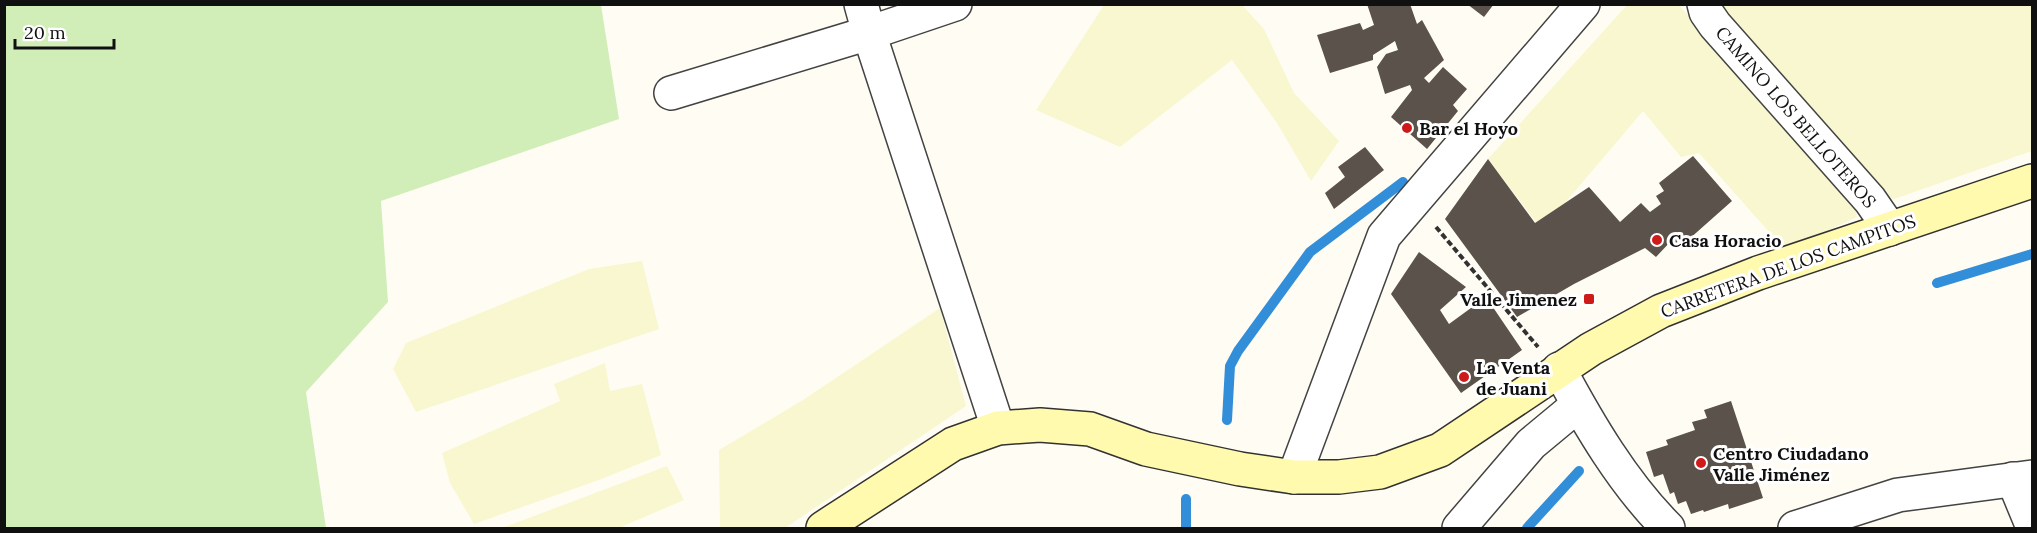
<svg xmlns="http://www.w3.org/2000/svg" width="2037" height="533" font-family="Lora,serif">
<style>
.farmland{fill:#f8f7d0}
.green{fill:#d1eeb8}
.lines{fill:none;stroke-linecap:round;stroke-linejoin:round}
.stream{stroke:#338ed9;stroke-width:10}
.building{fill:#5a524b}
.street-casing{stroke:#434343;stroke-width:36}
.secondary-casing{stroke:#323232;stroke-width:36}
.path{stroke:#323232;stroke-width:4;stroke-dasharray:6 3;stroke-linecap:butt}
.street{stroke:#fff;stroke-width:33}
.secondary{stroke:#fffaae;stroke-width:33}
.poi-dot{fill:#ce1b1a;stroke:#fff;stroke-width:2}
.labels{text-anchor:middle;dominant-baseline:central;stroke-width:6;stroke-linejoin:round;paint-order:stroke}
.street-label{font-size:18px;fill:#101010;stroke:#fff}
.poi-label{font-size:18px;font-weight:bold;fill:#101010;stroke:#fff;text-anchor:start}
</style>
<rect width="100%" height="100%" fill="#fffdf3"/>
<g class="farmland">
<path d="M1104,5H1242L1264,29L1294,93L1339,141L1311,181L1277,123L1232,60L1120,147L1036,110Z"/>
<path d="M1627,5H1679L1855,205L1857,217L1785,250L1699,153L1681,157L1643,111L1542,230L1488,159Z"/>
<path d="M1716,5H2032V151L1894,199L1880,194Z"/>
<path d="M642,261L659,329L416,412L393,369L406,343L589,269Z"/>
<path d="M940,308L966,406L785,528H720L719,450L803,400Z"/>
<path d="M605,363L610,391L642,384L661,455L599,480L474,524L450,483L442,453L560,401L554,384Z"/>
<path d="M667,466L684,500L619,528H502Z"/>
</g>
<path class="green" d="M4,5H601L619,119L381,201L388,302L306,392L326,528H5Z"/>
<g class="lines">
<g class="stream">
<path d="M1937,283L2032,254"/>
<path d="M1227,420L1230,366L1238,351L1310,252L1403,182"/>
<path d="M1186,528V499"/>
<path d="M1527,528L1579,471"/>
</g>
</g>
<g class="building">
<path d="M1367,4H1410L1417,24L1422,20L1444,60L1424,78L1429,83L1443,67L1467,89L1453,105L1458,111L1427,149L1391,117L1412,90L1410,85L1385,94L1377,67L1386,54L1398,50L1395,41L1373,55V60L1330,73L1317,35L1360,23L1363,30L1374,25Z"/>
<path d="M1467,4H1494L1484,17Z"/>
<path d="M1365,147L1384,170L1334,209L1325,193L1345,177L1338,167Z"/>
<path d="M1693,156L1732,201L1679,248L1672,240L1656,257L1645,248L1574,284L1517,317L1445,219L1488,159L1535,223L1589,187L1620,222L1641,203L1650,212L1661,204L1656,196L1664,191L1659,183Z"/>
<path d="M1419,252L1466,287L1440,310L1449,324L1486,297L1522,350L1461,393L1391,294Z"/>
<path d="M1731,401L1763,498L1729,509L1728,504L1704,512L1703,510L1691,514L1686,501L1678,504L1674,492L1670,494L1663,474L1654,477L1646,452L1668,445L1666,440L1695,430L1692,422L1707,418L1704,410Z"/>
</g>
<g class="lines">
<g class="street-casing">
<g id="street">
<path d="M861,4L869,33L998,428"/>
<path d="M1704,4L1706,12L1715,25L1870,200L1890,229"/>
<path d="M671,93L869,33L955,4"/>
<path d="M1559,369C1589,425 1623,483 1668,528"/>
<path d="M1294,477L1384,236L1583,4"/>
<path d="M2013,479L2032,525"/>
<path d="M1459,528L1531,444L1578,405"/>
<path d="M1795,528L1898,495L2032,477"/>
</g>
</g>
<g class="secondary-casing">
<path id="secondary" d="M823,528L953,444L998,428L1040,425L1090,429L1146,449L1240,469L1294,477H1339L1380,472L1440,450L1591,349L1661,311L1758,273L2032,181"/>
</g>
<path class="path" d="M1436,227L1538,347"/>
<use href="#street" class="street"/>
<use href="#secondary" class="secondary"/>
</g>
<g class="poi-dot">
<circle cx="1407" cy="128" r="6"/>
<circle cx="1657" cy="240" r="6"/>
<rect x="1583" y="293" width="12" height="12" rx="3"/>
<circle cx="1464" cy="377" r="6"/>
<circle cx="1701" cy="463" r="6"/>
</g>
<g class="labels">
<g class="street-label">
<text transform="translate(1796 117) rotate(49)">CAMINO LOS BELLOTEROS</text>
<text transform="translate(1788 266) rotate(-20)">CARRETERA DE LOS CAMPITOS</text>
</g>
<g class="poi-label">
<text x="1419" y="128">Bar el Hoyo</text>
<text x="1669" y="240">Casa Horacio</text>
<text x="1577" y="299" text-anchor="end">Valle Jimenez</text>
<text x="1476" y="367">La Venta<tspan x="1476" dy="21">de Juani</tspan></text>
<text x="1713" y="453">Centro Ciudadano<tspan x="1713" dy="21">Valle Jiménez</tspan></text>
</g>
</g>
<rect width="2037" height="533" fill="none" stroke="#101010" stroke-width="12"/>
<path d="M15 39v9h99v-9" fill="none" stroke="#101010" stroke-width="3"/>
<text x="24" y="39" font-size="18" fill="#101010" stroke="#ffffff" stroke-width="4.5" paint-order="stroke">20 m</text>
</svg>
